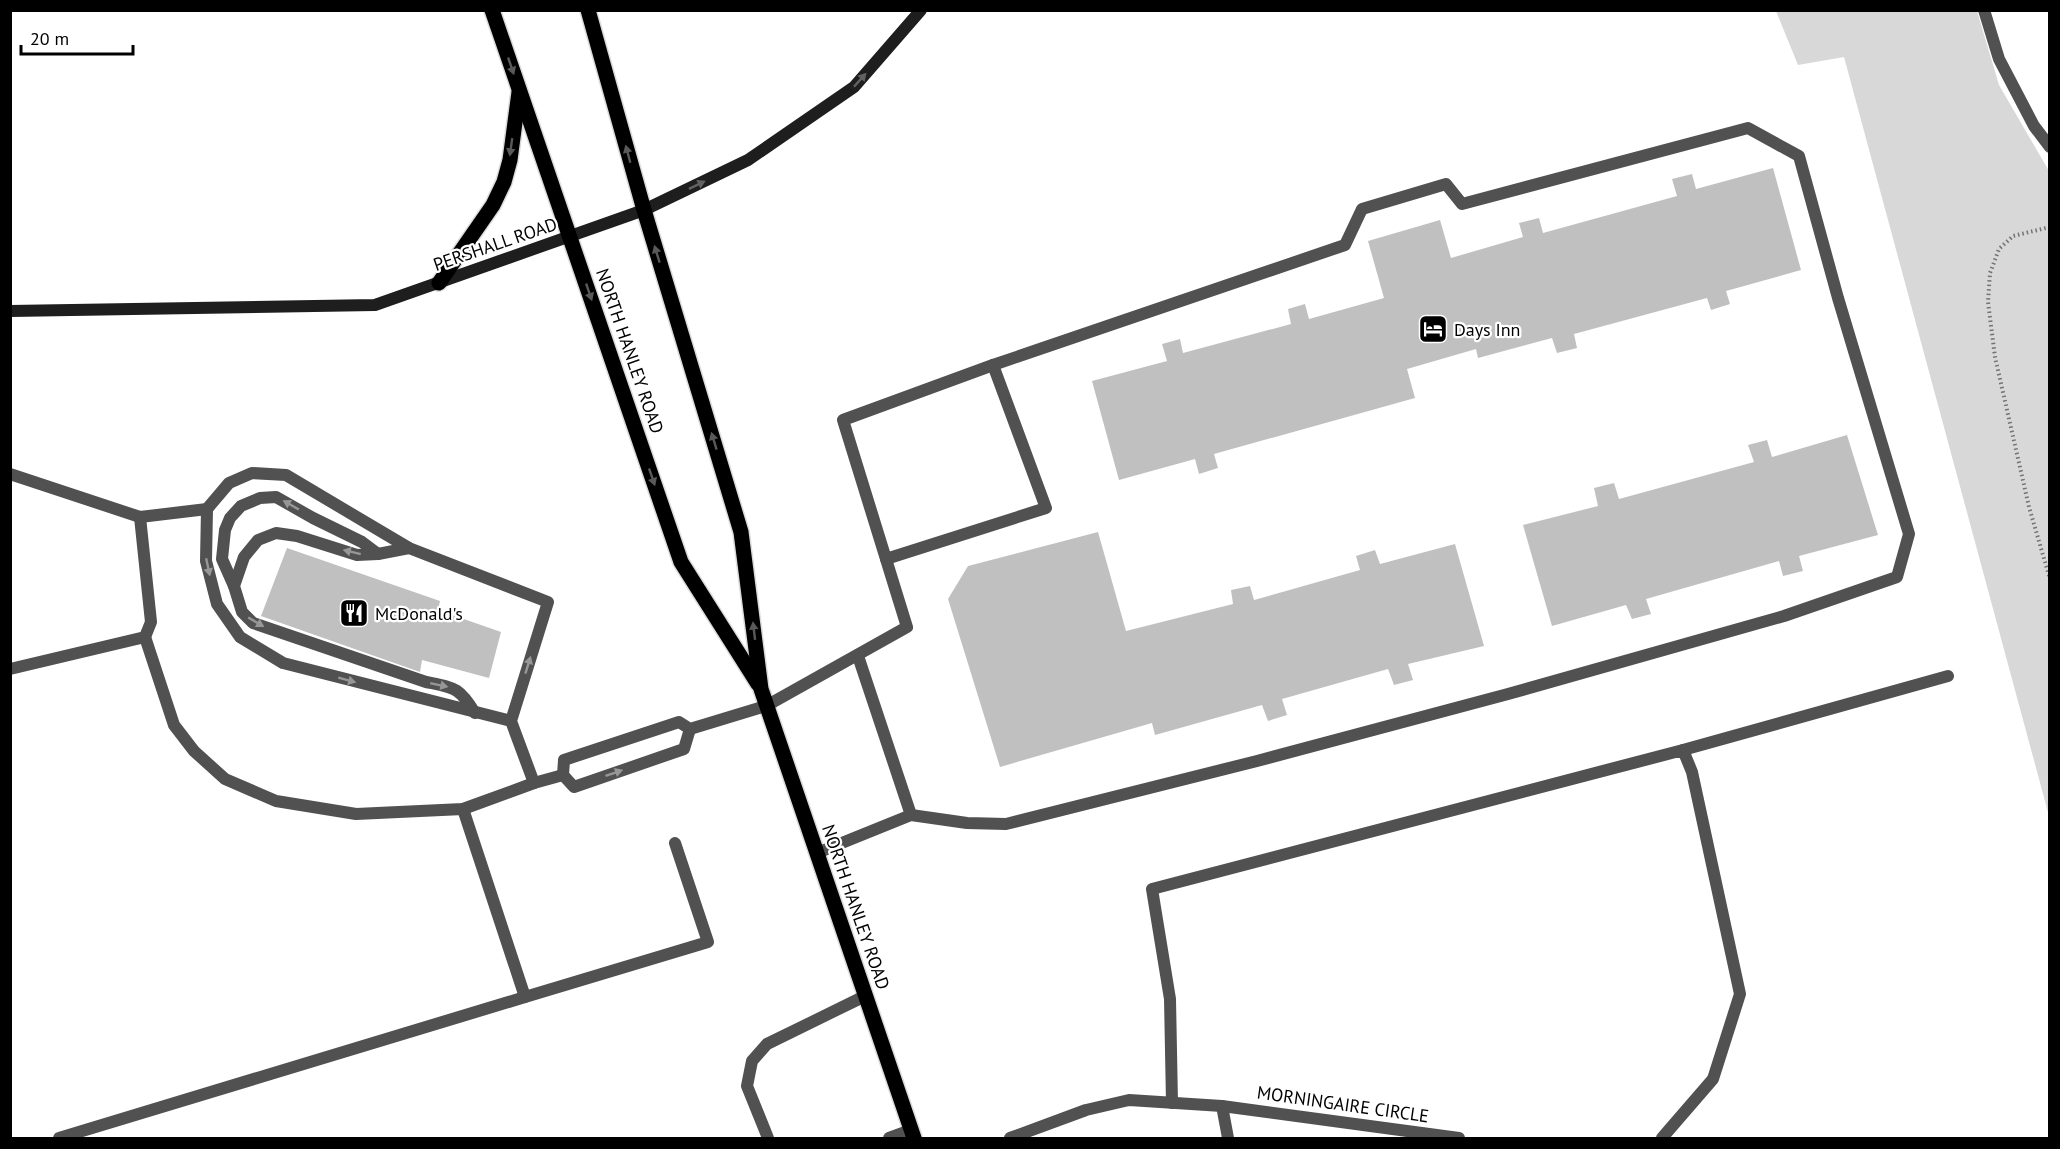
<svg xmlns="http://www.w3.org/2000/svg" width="2060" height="1149" font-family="'PT Sans',sans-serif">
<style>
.green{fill:#d8d8d8}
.building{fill:#c0c0c0}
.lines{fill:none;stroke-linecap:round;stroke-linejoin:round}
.primary-casing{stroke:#dbdbdb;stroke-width:18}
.path{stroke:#737373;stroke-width:4;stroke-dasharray:1.5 3;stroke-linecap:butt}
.lane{stroke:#515151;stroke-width:12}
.street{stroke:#515151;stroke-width:12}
.secondary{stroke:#1e1e1e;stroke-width:12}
.primary{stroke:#000;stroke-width:15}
.oneway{fill:#595959}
.oneway2{fill:#626262}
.oneway3{fill:#979797}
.labels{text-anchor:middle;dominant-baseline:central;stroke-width:4.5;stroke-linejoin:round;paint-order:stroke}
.street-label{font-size:18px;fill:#000;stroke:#fff}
.poi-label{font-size:18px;fill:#000;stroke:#fff;text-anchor:start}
</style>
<rect width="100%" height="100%" fill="#fff"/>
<path class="green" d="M1776,11H1977L1999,85L2049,171V816L1844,57L1798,65Z"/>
<g class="building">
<path d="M1773,168L1801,270L1726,291L1730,304L1711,310L1707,298L1574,334L1577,348L1557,353L1552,338L1478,358L1476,349L1407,369L1415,398L1214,454L1218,468L1199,474L1195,459L1119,480L1092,381L1167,361L1162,344L1180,339L1183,353L1291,324L1288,309L1305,304L1309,319L1384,298L1368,241L1440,220L1451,258L1523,237L1519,223L1539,218L1543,233L1677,196L1672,179L1692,174L1696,189Z"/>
<path d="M1847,435L1878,535L1799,556L1803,571L1783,576L1779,561L1646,599L1651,614L1632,619L1626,605L1552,626L1523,525L1598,506L1594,488L1614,483L1619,499L1754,462L1748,445L1767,440L1772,457Z"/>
<path d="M1098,532L1126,631L1233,604L1231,590L1250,586L1254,600L1360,570L1356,556L1375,550L1380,564L1455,544L1484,646L1408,664L1413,680L1394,685L1388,669L1282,699L1287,715L1268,721L1262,705L1155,735L1152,723L1000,767L948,599L968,566Z"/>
<path d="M287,548L440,601L438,610L501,632L489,678L422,660L420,672L261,616Z"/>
</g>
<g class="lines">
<g class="primary-casing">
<g id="primary">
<path d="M492,10L681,562L758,684"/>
<path d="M588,10L644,210L741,532L761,689L914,1138"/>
<path d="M439,283L493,205L504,182L510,160L519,92"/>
</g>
</g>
<path class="path" d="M2050,227L2013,236L1999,249L1990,273L1988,302L1995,357L2029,507L2050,579"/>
<g class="lane">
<path d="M1984,10L1999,59L2034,126L2050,147"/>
<path d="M10,474L140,517L207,509"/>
<path d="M409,548L378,554L357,555L297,536L276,533L258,540L244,557L234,586L242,612L253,623L426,682C455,688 459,687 475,713"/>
<path d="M886,559L1046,508L993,365"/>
<path d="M234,586L222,559L225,530L230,518L241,506L260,498L276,497L313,518L362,542L378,554"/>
<path d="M145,637L174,725L194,751L225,779L276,801L356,814L463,809L534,783L563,775"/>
<path d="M858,656L911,815"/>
<path d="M10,669L145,637L151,622L140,517"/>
<path d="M511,721L283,663L240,637L217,604L206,561L207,509L229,483L252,473L286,475L409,548L548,602L511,721L534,783"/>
<path d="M1683,750L1948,676"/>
<path d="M563,775L564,760L679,722L690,729L766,706L907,627L843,420L993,365L1345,245L1362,209L1446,184L1462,204L1748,128L1799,156L1838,298L1909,534L1897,577L1784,616L1508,694L1257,761L1006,824L967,823L911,815L817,853"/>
<path d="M563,775L574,787L684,749L690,729"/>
<path d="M463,809L525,997L708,942L675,843"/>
<path d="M1172,1103L1170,999L1152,889L1683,750L1692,772L1740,994L1713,1079L1662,1138"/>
<path d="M59,1138L525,997"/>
<path d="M768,1138L747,1086L752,1061L767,1044L865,996"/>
<path d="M889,1138L911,1130"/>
</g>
<g class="street">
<path d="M1222,1106L1228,1138"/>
<path d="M1010,1138L1086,1110L1129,1100L1222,1106L1459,1138"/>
</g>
<path class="secondary" d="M10,311L375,305L644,210L748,160L854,87L921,10"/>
<use href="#primary" class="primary"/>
</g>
<defs><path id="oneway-solid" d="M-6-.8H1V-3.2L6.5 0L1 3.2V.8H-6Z" transform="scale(1.5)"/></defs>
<g class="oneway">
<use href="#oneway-solid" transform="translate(511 66) rotate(71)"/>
<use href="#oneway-solid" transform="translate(511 147) rotate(98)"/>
<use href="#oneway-solid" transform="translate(628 154) rotate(-105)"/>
<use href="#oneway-solid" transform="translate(657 254) rotate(-107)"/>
<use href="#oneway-solid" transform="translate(589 292) rotate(71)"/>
<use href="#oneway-solid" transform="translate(714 441) rotate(-107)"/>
<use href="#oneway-solid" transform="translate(652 477) rotate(71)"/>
<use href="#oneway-solid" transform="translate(754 631) rotate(-97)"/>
</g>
<g class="oneway2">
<use href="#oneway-solid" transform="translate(860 80) rotate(-48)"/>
<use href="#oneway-solid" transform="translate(697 185) rotate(-26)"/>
</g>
<g class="oneway3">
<use href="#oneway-solid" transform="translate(291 505) rotate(-150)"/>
<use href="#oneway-solid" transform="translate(352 552) rotate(-166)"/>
<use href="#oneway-solid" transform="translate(208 567) rotate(78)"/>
<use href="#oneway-solid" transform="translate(256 622) rotate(30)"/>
<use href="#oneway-solid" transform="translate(528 665) rotate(-73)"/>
<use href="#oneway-solid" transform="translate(347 680) rotate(15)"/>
<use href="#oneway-solid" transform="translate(439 685) rotate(12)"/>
<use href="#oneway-solid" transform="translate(614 773) rotate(-19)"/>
</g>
<defs>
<g id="hotel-square" transform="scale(1.5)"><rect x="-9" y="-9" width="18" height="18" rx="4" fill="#000" stroke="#fff"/><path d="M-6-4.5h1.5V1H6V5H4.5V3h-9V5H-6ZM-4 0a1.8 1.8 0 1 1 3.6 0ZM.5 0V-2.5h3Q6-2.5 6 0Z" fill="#fff"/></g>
<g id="restaurant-square" transform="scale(1.5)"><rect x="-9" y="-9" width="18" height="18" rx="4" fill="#000" stroke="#fff"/><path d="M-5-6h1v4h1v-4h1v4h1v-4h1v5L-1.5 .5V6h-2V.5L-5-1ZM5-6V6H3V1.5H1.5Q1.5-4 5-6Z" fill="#fff"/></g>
</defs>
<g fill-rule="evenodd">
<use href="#hotel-square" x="1433" y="329"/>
<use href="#restaurant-square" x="354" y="613"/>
</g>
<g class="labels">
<g class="street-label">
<text transform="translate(495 244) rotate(-19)">PERSHALL ROAD</text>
<text transform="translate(630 351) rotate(71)">NORTH HANLEY ROAD</text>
<text transform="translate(856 907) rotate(71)">NORTH HANLEY ROAD</text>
<text transform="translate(1343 1104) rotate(8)">MORNINGAIRE CIRCLE</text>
</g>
<g class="poi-label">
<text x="1454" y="329">Days Inn</text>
<text x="375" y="613">McDonald's</text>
</g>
</g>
<rect width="2060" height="1149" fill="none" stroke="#000000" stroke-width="24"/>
<path d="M21 45v9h112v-9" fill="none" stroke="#000000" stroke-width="3"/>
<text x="30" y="45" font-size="18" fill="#000000" stroke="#ffffff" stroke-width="4.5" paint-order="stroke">20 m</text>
</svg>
